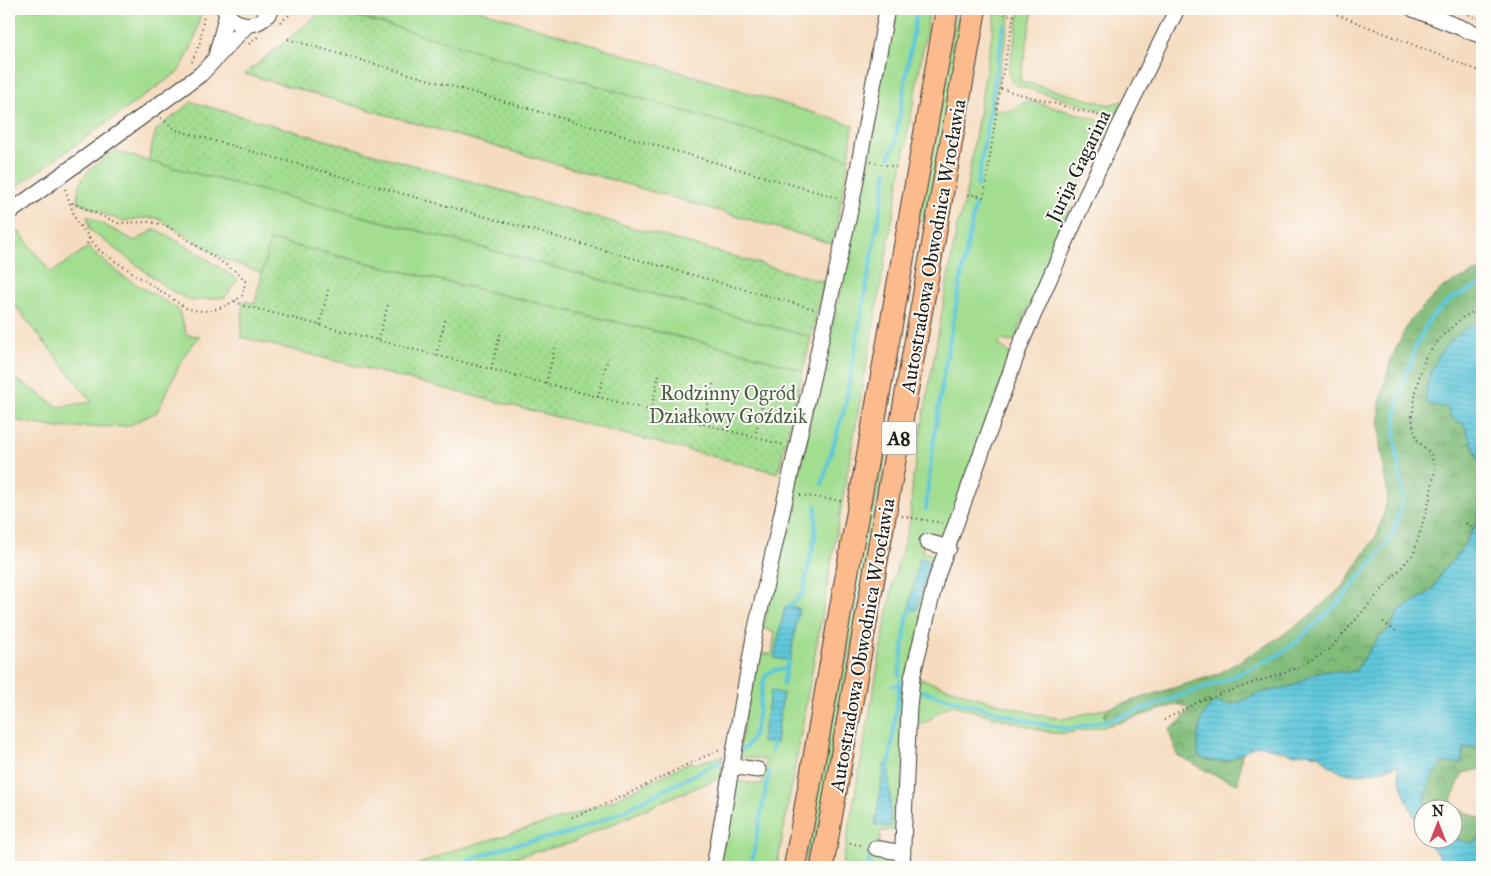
<svg xmlns="http://www.w3.org/2000/svg" width="1491" height="876" font-family="'IM FELL Great Primer',serif">
<style>
.green{fill:#a2dd90;stroke:#5f7c56}
.forest{fill:url(#forest-crowns);stroke:#4e6c4b}
.garden{fill:url(#garden-dots);stroke:#5f7c56}
.water{fill:url(#water-rules);stroke:#3e727c}
.lines{fill:none;stroke-linecap:round;stroke-linejoin:round}
.stream{stroke:#5fc7db;stroke-width:4}
.minor-casing{stroke:#3d3935;stroke-width:17}
.highway-casing{stroke:#3d3935;stroke-width:24}
.path{stroke:#3d3935;stroke-width:2;stroke-dasharray:1 4;stroke-linecap:butt}
.minor{stroke:#fff;stroke-width:15}
.highway{stroke:#fbbb8d;stroke-width:22}
.labels{text-anchor:middle;dominant-baseline:central;stroke-width:4;stroke-linejoin:round;paint-order:stroke}
.shield{fill:#fdfcf7;stroke:#605f5e;stroke-width:1}
.shield-label{font-size:19px;font-weight:bold;fill:#1c1c1c}
.street-label{font-size:20px;fill:#1c1c1c;stroke:#fdfcf7}
.park-label{font-size:20px;fill:#4b6045;stroke:#fdfcf7}
</style>
<defs>
<pattern id="forest-crowns" width="20" height="18" patternUnits="userSpaceOnUse" patternTransform="scale(1.25)"><rect width="20" height="18" fill="#81bc7a"/><path d="M2 6a3 3 0 1 1 6 0M12 15a3 3 0 1 1 6 0" fill="none" stroke="#699863"/></pattern>
<pattern id="garden-dots" width="8" height="8" patternUnits="userSpaceOnUse" patternTransform="scale(1.25)"><rect width="8" height="8" fill="#a2dd90"/><path d="M2 2h.1M6 6h.1" fill="none" stroke="#8bbd7c" stroke-width="1.8" stroke-linecap="round"/></pattern>
<pattern id="water-rules" width="6" height="5" patternUnits="userSpaceOnUse" patternTransform="scale(1.25)"><rect width="6" height="5" fill="#5fc7db"/><path d="M0 2.5h6" fill="none" stroke="#52aabb"/></pattern>
</defs>
<rect width="100%" height="100%" fill="#fdfcf7"/>
<filter id="ink" filterUnits="userSpaceOnUse"><feTurbulence type="fractalNoise" baseFrequency=".02" numOctaves="2"/><feDisplacementMap in="SourceGraphic" scale="10" xChannelSelector="R" yChannelSelector="G"/><feConvolveMatrix kernelMatrix="1 2 1 2 8 2 1 2 1" color-interpolation-filters="sRGB"/></filter>
<filter id="wash" filterUnits="userSpaceOnUse"><feTurbulence type="fractalNoise" baseFrequency=".0096" numOctaves="4" result="noise"/><feDisplacementMap in="SourceGraphic" scale="20" xChannelSelector="R" yChannelSelector="G"/><feGaussianBlur stdDeviation="1.12" result="paint"/><feColorMatrix in="noise" values="0 0 0 0 0 0 0 0 0 0 0 0 0 0 0 0 0 1.4 0 .05"/><feComposite in="paint" operator="in"/></filter>
<g filter="url(#wash)">
<rect width="100%" height="100%" fill="#f5dcc0"/>
<g class="green">
<path d="M9,9H201C198,33 191,52 178,72L9,192Z"/>
<path d="M332,9H476L853,125L849,159Z"/>
<path d="M892,9H930L777,867H719L735,781L762,785L766,760L738,756L756,654H772L775,633L763,628L843,280L855,204L864,184L870,126Z"/>
<path d="M957,9H965L928,222L919,221Z"/>
<path d="M996,9H1011L993,110L1013,111L1019,104L1030,101L1096,119L1106,129L1061,228L1014,342L1001,340L999,345L1009,352L1010,358L947,533H925L922,552L935,555L937,563L925,603L898,830L881,831L878,854L897,867H842L894,577L910,522L913,477L957,227L965,200Z"/>
<path d="M1020,9H1033L1020,81L1109,105L1122,101L1117,115L1016,85L1011,81L1009,69Z"/>
<path d="M114,150L148,161L458,241L811,337L803,371L747,353L271,240L262,273L226,260L157,218H143L121,221L78,202C75,175 96,165 114,150Z"/>
<path d="M87,216L135,241L155,229L192,249L238,280L225,297L191,301L170,290L90,230Z"/>
<path d="M9,229H17L51,273L88,247L121,275L178,309L187,335L200,336L185,354L157,412L128,426L57,428L9,419V377L26,385L58,407L92,402L9,298Z"/>
<path d="M880,439L888,440L812,867H804Z"/>
<path d="M918,678L979,698L1039,715L1063,719L1109,708L1104,716L1112,725L1069,733H1052L953,705C933,711 934,723 911,727Z"/>
<path d="M723,756L720,778L668,799L571,843L475,867H413L449,852L569,816L611,801L692,761L694,764Z"/>
</g>
<g class="forest">
<path d="M1482,270V319L1475,323L1448,408L1451,417L1464,425L1482,467V489L1477,522L1461,550L1442,572L1432,591L1398,611L1392,626L1376,641L1356,670L1347,673L1333,671L1317,672L1293,686L1257,694L1235,704L1226,705L1224,763L1242,753L1238,784L1214,775L1177,755L1169,730L1183,719L1189,708L1178,704L1112,725L1104,716L1109,708L1218,674L1280,637L1306,619L1344,585L1378,533L1388,497L1380,446V403L1391,359L1410,320L1443,287Z"/>
<path d="M1472,746H1482V769L1463,773L1451,800L1454,807L1482,819V838C1471,844 1463,845 1452,839L1454,808H1425C1426,793 1427,773 1442,764C1445,762 1450,763 1453,760C1460,754 1462,748 1472,746Z"/>
</g>
<g class="garden">
<path d="M325,9H332L849,159L833,244L245,74Z"/>
<path d="M192,102L824,282L811,337L458,241L148,161L156,130Z"/>
<path d="M270,240L747,353L803,371L778,473L241,337L243,301L255,303Z"/>
</g>
<g class="water">
<path d="M1482,319V467L1464,425L1451,417L1448,408L1427,404C1424,397 1426,389 1428,381C1438,349 1453,335 1482,319Z"/>
<path d="M1482,489V746L1464,748L1462,763H1442C1423,784 1424,807 1423,833C1412,813 1400,789 1397,765C1371,774 1339,783 1321,756L1308,753L1293,754L1257,745C1234,757 1224,769 1198,756C1197,736 1199,712 1217,701L1226,705L1235,704L1257,694L1293,686L1317,672L1333,671L1347,673L1356,670L1376,641L1392,626L1398,611L1432,591L1442,572L1461,550L1477,522Z"/>
<path d="M919,558L930,561L917,610L909,608Z"/>
<path d="M785,606L799,608L790,661L774,658Z"/>
<path d="M771,691L783,693L776,744L761,742Z"/>
<path d="M884,765H889L891,827L875,825Z"/>
<path d="M1482,838V867H1446L1426,839C1434,838 1444,837 1451,838C1465,841 1467,847 1482,838Z"/>
</g>
<g class="lines">
<g class="stream">
<path d="M889,158L895,143L917,9"/>
<path d="M977,186L1004,25"/>
<path d="M822,484L845,406L887,171"/>
<path d="M926,509C935,407 956,306 975,205"/>
<path d="M789,606L803,594L815,536L816,506"/>
<path d="M899,676L907,617L911,609"/>
<path d="M783,684L788,661"/>
<path d="M893,685L903,686"/>
<path d="M921,691L1040,724L1068,729L1114,719L1223,681L1277,656L1294,644L1337,604L1386,546L1393,534L1403,498L1395,438L1396,415L1402,387L1418,342L1429,320L1449,300L1482,284"/>
<path d="M772,743V750"/>
<path d="M742,750C762,737 757,695 766,675L773,670L786,669"/>
<path d="M889,765L900,681"/>
<path d="M450,867L508,846L570,833L617,814L721,761"/>
<path d="M751,867L769,772"/>
<path d="M868,867L869,858"/>
</g>
</g>
</g>
<g filter="url(#ink)">
<g class="lines">
<g class="minor-casing">
<g id="minor">
<path d="M224,9C235,30 260,29 272,9"/>
<path d="M1413,9L1482,36"/>
<path d="M215,60L227,14"/>
<path d="M9,213L201,74L247,25"/>
<path d="M927,542L949,548"/>
<path d="M731,766L758,770"/>
<path d="M876,848L903,853"/>
<path d="M714,867L754,637L852,202L887,9"/>
<path d="M902,867L909,707L912,678L936,579L1021,343L1094,178L1177,9"/>
</g>
</g>
<g class="highway-casing">
<g id="highway">
<path d="M795,867L947,9"/>
<path d="M822,867L975,9"/>
</g>
</g>
<g class="path">
<path d="M1323,9L1482,72"/>
<path d="M1455,9L1482,20"/>
<path d="M994,12L1014,16"/>
<path d="M280,22L298,9"/>
<path d="M288,39L838,198"/>
<path d="M249,44L259,36"/>
<path d="M192,62L200,42L205,9"/>
<path d="M1001,89L1108,118"/>
<path d="M161,118L176,130L814,309"/>
<path d="M871,162L896,167"/>
<path d="M65,189L76,221L100,251L186,308C207,315 226,308 243,295L245,281L238,273L167,226L150,222L118,223L70,202"/>
<path d="M968,194L984,197L1000,88L1015,9"/>
<path d="M89,238L87,244H94"/>
<path d="M235,301L242,305L784,445"/>
<path d="M320,325L328,290"/>
<path d="M378,340L388,305"/>
<path d="M436,355L446,317"/>
<path d="M491,369L501,331"/>
<path d="M546,383L556,344"/>
<path d="M598,397L608,358"/>
<path d="M651,410L660,371"/>
<path d="M703,424L714,382"/>
<path d="M755,437L764,397"/>
<path d="M800,495L842,501"/>
<path d="M902,516L942,523"/>
<path d="M1466,523L1482,534"/>
<path d="M1383,622L1395,631L1396,629"/>
<path d="M1164,720L1200,701L1300,667L1329,650L1414,553L1430,498L1435,469L1431,454L1418,441L1414,431L1412,416L1417,385L1425,358L1442,336L1463,317L1482,308"/>
<path d="M572,817C624,799 671,770 722,749"/>
<path d="M845,842L864,846"/>
</g>
<use href="#minor" class="minor"/>
<use href="#highway" class="highway"/>
</g>
</g>
<g class="labels">
<rect class="shield" x="881.5" y="421.5" width="35" height="33" rx="4"/>
<g class="shield-label">
<text x="899" y="438">A8</text>
</g>
<g class="street-label">
<text transform="translate(1078 166) rotate(-64)">Jurija Gagarina</text>
<text transform="translate(933 246) rotate(-80)">Autostradowa Obwodnica Wrocławia</text>
<text transform="translate(862 645) rotate(-80)">Autostradowa Obwodnica Wrocławia</text>
</g>
<g class="park-label">
<text x="728" y="393">Rodzinny Ogród<tspan x="728" dy="23">Działkowy Goździk</tspan></text>
</g>
</g>
<rect width="1491" height="876" fill="none" stroke="#fdfcf7" stroke-width="30"/>
<g transform="translate(1438 824)"><circle r="24" fill="#fdfcf7" stroke="#a3a29f"/>
<path d="M0-4L9 19L0 12L-9 19Z" fill="#d1495b"/>
<text y="-8" font-size="14" font-weight="bold" text-anchor="middle" fill="#1c1c1c">N</text>
</g>
</svg>
